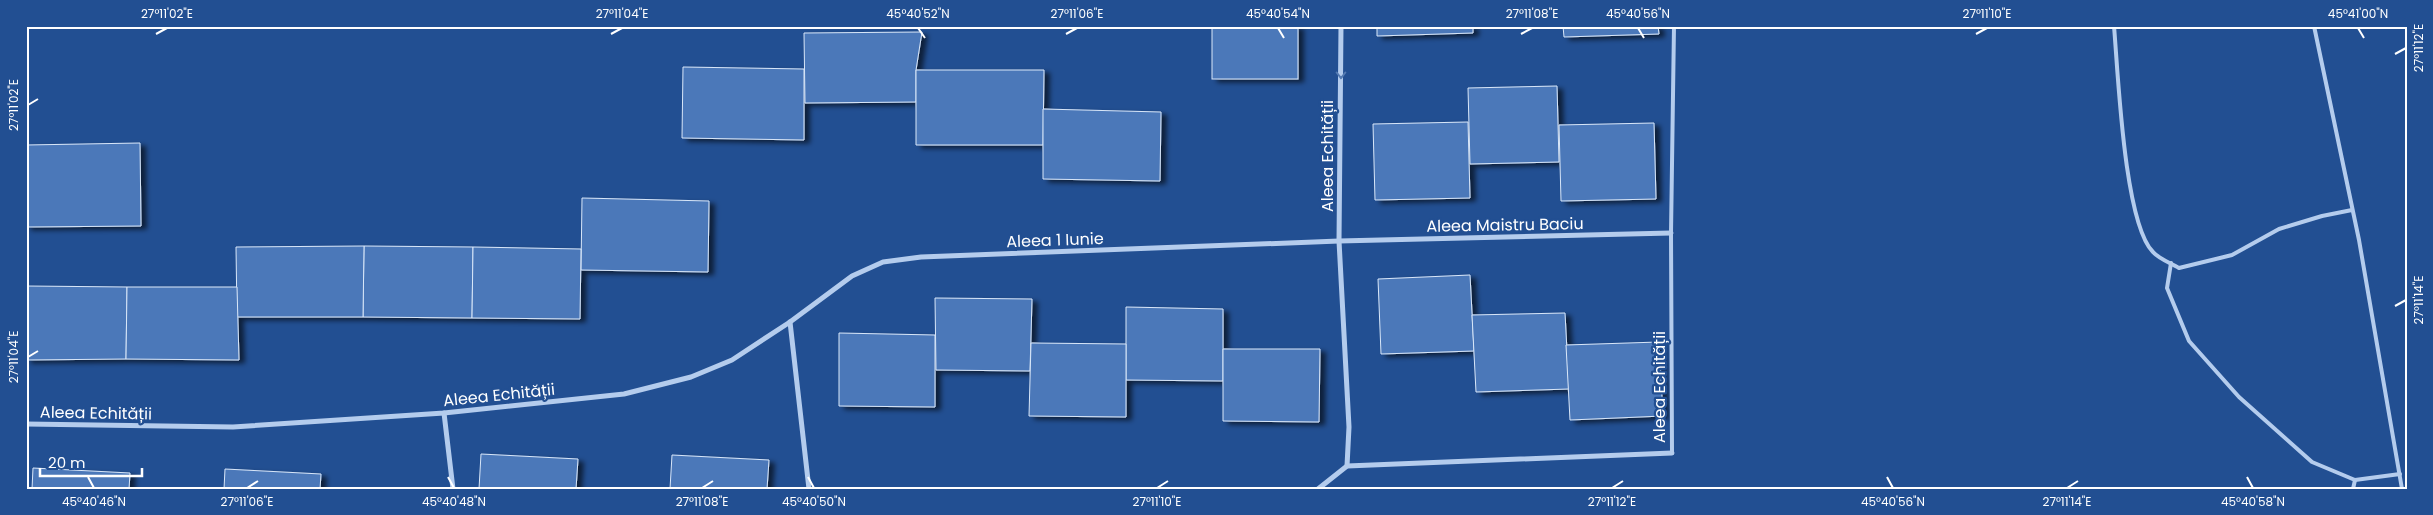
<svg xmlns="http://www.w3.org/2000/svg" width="2433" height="515" font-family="Poppins,sans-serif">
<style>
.building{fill:#4b78b9;stroke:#d9e7f9;filter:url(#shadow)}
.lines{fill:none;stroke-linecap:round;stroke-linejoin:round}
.lane{stroke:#b4cced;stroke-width:4}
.street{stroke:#b4cced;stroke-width:5}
.oneway{stroke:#557bb2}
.ticks{fill:none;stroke:#fff;stroke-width:2}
.labels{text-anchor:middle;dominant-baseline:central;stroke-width:4.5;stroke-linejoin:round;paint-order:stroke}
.street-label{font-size:16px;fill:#fff;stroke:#224f92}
.neatline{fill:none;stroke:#fff;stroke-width:2}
.ticks-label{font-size:12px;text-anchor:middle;fill:#fff}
</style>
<defs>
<filter id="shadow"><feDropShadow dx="5.5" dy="3" stdDeviation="2.5" flood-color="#0009"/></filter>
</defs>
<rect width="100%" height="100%" fill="#224f92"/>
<g class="building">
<rect x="1212" y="26" width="86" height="53"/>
<path d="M1377,26H1473V33L1377,36Z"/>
<path d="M1563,26H1658L1659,34L1564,37Z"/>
<path d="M922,32L916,70V102L805,103L804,33Z"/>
<path d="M683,67L804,69V140L682,138Z"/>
<path d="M916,70H1044L1043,145H916Z"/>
<path d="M1557,86L1559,162L1470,164L1468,88Z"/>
<path d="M1043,109L1161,112L1160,181L1043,179Z"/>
<path d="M1468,122L1470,198L1375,200L1373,124Z"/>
<path d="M1654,123L1656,199L1561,201L1559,125Z"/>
<path d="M140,143L141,226L26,227V145Z"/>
<path d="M582,198L709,201L708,272L581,270Z"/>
<path d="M364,246L473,247L472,318L363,317Z"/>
<path d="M364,246L363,317H237L236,247Z"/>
<path d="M473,247L581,249L580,319L472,318Z"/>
<path d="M1470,275L1474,351L1381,354L1378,279Z"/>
<path d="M26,286L127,287L126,359L26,360Z"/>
<path d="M127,287H237L239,360L126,359Z"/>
<path d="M935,298L1032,299L1030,371L936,370Z"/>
<path d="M1126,307L1223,309V381L1126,380Z"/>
<path d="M1565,313L1569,389L1476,392L1472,315Z"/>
<path d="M839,333L935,335V407L839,406Z"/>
<path d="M1659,342L1663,416L1570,420L1566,345Z"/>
<path d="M1031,343L1126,344V417L1029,416Z"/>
<path d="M1223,349H1320L1319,422L1223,421Z"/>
<path d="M481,454L578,459L576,489H479Z"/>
<path d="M672,455L769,460L767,489H670Z"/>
<path d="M33,468L130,473L129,489H32Z"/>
<path d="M225,469L321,474L320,489H224Z"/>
</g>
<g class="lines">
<g class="lane">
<path d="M2114,26C2118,72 2124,223 2153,252C2159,259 2171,263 2179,268L2232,255L2279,229L2322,216L2352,210"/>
<path d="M2314,26L2359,240L2402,489"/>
<path d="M2171,263L2167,288L2189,341L2239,397L2312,462L2355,480L2400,474"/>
<path d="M1672,453L1671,233L1674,26"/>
<path d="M2353,489L2355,480"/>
</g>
<g class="street">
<path d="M1341,26L1339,241L1349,427L1347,466"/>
<path d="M790,322L809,489"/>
<path d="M444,413L453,489"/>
<path d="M26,424L233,427L444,413L624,394L691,377L732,360L790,322L852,276L883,262L921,257L1339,241L1671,233"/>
<path d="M1318,489L1347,466L1672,453"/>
</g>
</g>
<defs><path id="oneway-chevron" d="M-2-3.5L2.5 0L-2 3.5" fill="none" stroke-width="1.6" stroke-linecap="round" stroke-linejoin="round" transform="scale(1.25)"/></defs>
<use class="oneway" href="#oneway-chevron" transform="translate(1341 75) rotate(90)"/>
<path class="ticks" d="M918,28L925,38M1278,28L1284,38M1638,28L1644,38M2358,28L2364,38M156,34L167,28M611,34L622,28M1066,34L1077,28M1521,34L1532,28M1976,34L1987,28M2395,54L2406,48M28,105L38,99M2395,306L2406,300M28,357L38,351M88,477L94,488M448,477L454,488M808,477L814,488M1887,477L1893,488M2247,477L2253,488M247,488L258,481M702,488L713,481M1157,488L1168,481M1612,488L1623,481M2067,488L2078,481"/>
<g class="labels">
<g class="street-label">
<text transform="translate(1327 156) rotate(-90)">Aleea Echității</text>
<text transform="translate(1505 225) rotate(-1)">Aleea Maistru Baciu</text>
<text transform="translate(1055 240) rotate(-2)">Aleea 1 Iunie</text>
<text transform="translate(1659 387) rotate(-90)">Aleea Echității</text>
<text transform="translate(499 395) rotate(-6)">Aleea Echității</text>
<text transform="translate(96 413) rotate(1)">Aleea Echității</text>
</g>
</g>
<rect width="2433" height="515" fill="none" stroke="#224f92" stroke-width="55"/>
<path d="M40 468v8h102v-8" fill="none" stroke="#ffffff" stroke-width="2.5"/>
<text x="48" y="468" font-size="15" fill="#ffffff" stroke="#224f92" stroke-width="4" paint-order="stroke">20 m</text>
<rect x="28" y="28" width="2378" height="460" class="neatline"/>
<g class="ticks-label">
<text x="167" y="18">27°11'02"E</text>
<text x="622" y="18">27°11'04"E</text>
<text x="918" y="18">45°40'52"N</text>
<text x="1077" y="18">27°11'06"E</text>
<text x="1278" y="18">45°40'54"N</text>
<text x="1532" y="18">27°11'08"E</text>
<text x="1638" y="18">45°40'56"N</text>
<text x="1987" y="18">27°11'10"E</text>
<text x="2358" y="18">45°41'00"N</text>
<text transform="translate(2419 48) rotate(-90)" y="4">27°11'12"E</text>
<text transform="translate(14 105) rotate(-90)" y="4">27°11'02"E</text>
<text transform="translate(2419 300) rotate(-90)" y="4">27°11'14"E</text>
<text transform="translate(14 357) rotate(-90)" y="4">27°11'04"E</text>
<text x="94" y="506">45°40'46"N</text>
<text x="247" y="506">27°11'06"E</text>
<text x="454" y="506">45°40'48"N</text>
<text x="702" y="506">27°11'08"E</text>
<text x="814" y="506">45°40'50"N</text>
<text x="1157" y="506">27°11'10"E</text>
<text x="1612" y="506">27°11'12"E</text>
<text x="1893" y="506">45°40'56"N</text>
<text x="2067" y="506">27°11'14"E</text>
<text x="2253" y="506">45°40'58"N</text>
</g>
</svg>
